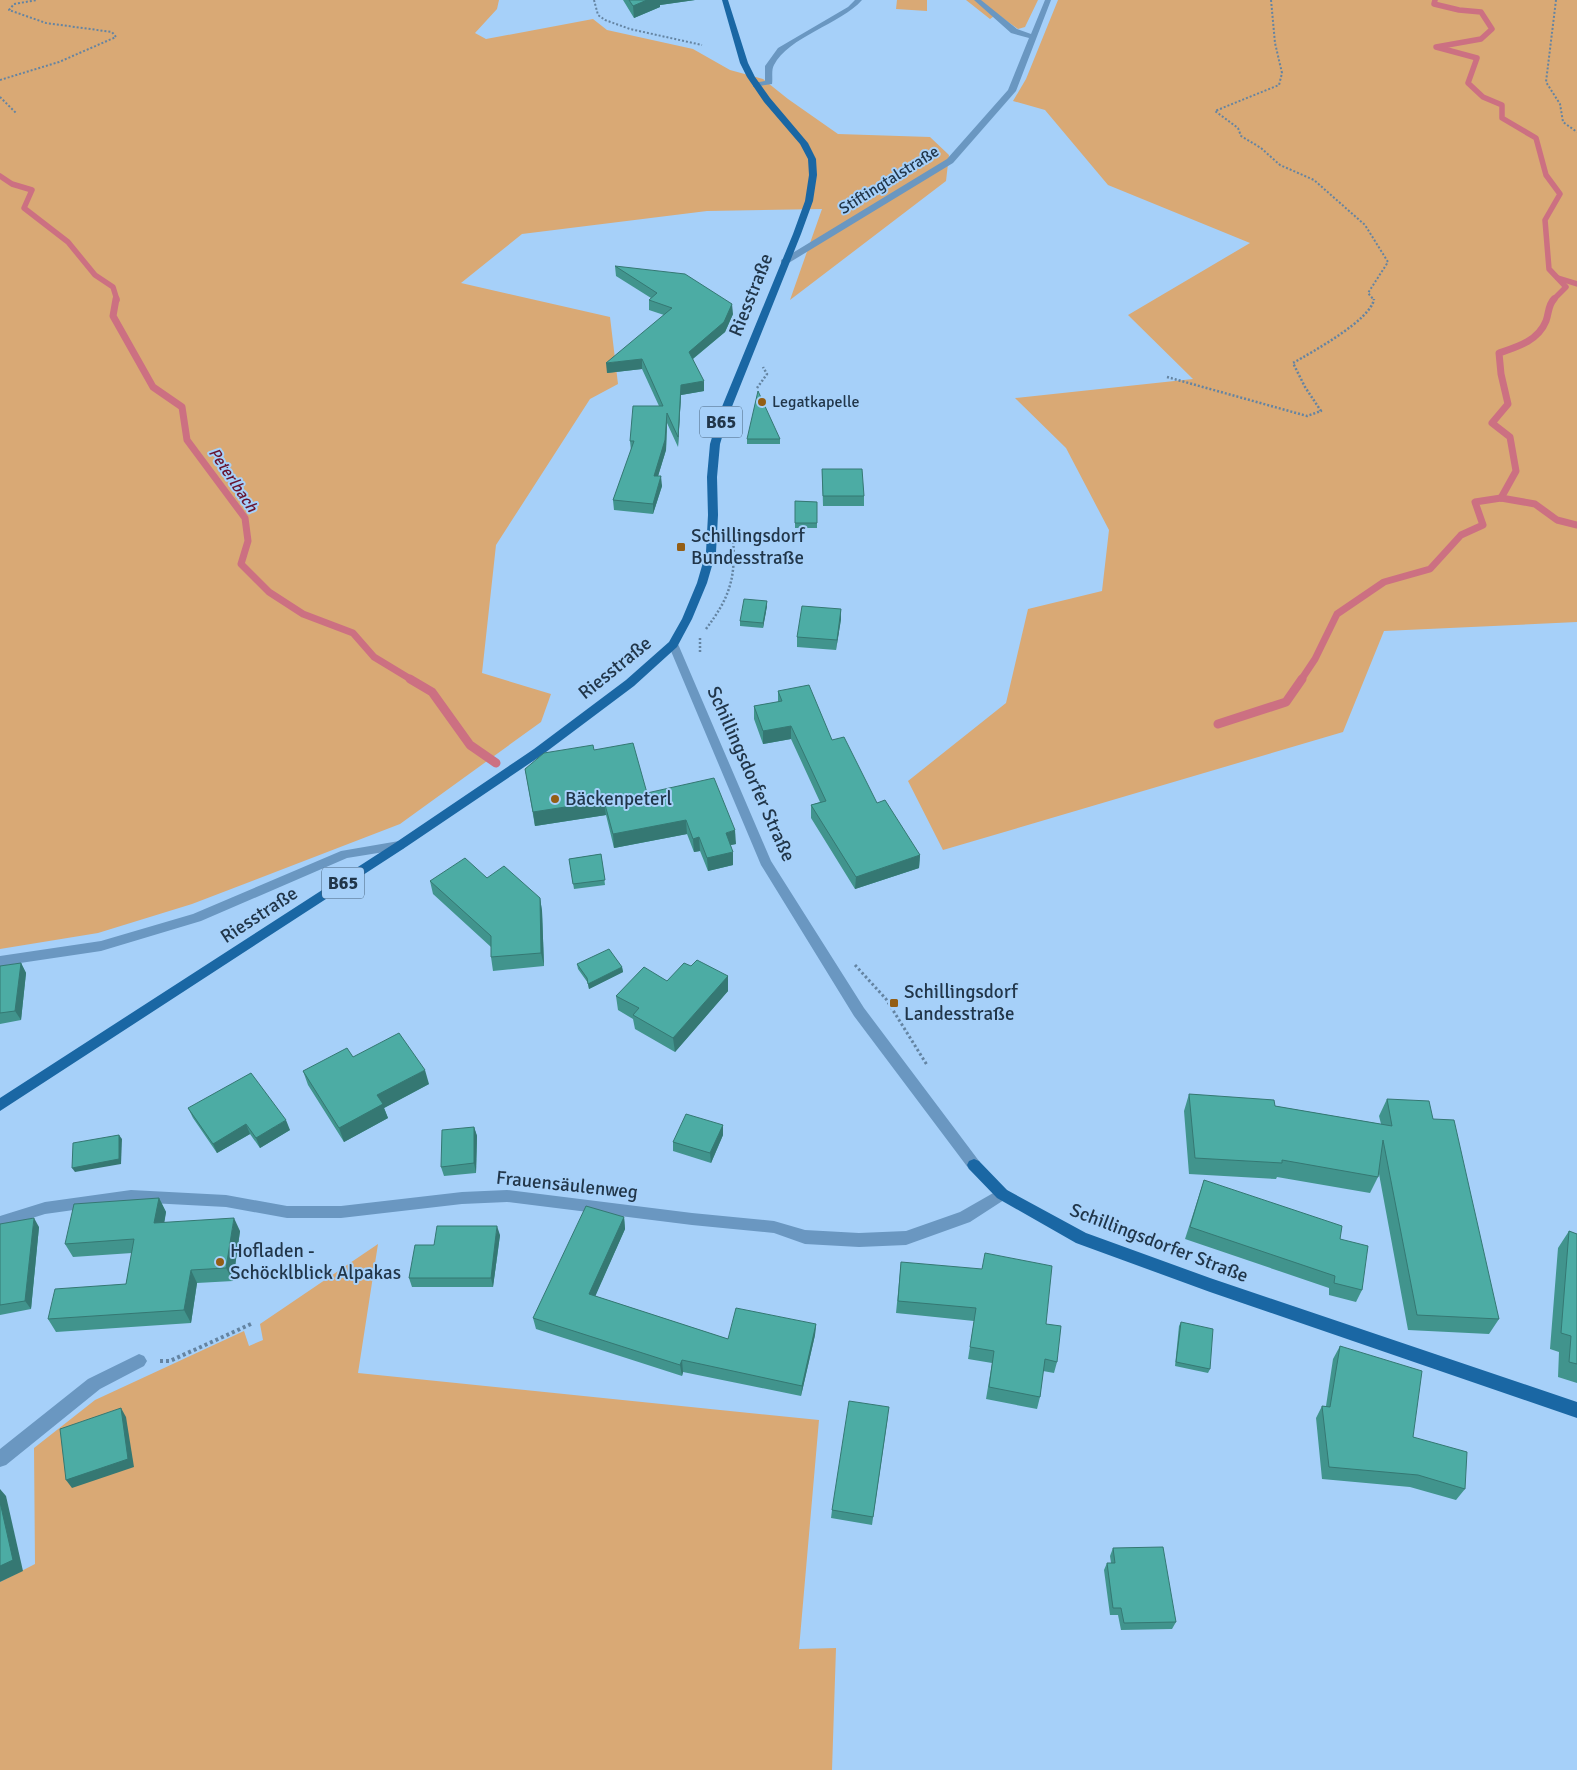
<svg xmlns="http://www.w3.org/2000/svg" width="1577" height="1770" font-family="Signika,sans-serif">
<style>
.green{fill:#d9a975}
.lines{fill:none;stroke-linecap:round;stroke-linejoin:round}
.stream-far2{stroke:#cc7082;stroke-width:5.5}
.stream-far1{stroke:#cc7082;stroke-width:7}
.stream{stroke:#cc7082;stroke-width:9}
.path-far3{stroke:#6484a2;stroke-width:2;stroke-dasharray:2 2;stroke-linecap:butt}
.path-far2{stroke:#6484a2;stroke-width:2.5;stroke-dasharray:2 2;stroke-linecap:butt}
.path-far1{stroke:#6484a2;stroke-width:3;stroke-dasharray:2.5 2.5;stroke-linecap:butt}
.path{stroke:#6484a2;stroke-width:4;stroke-dasharray:3 3;stroke-linecap:butt}
.minor{fill:#6a97c1;fill-rule:evenodd}
.major{fill:#1a67a4;fill-rule:evenodd}
.wall{fill:#41948d}
.shaded-wall{fill:#357873}
.building{fill:#4caca4;stroke:#357873}
.poi-dot{fill:#945e15;stroke:#a6d0f9;stroke-width:2}
.labels{text-anchor:middle;dominant-baseline:central;stroke-width:4;stroke-linejoin:round;paint-order:stroke}
.far-street-label{font-size:16px;fill:#21364a;stroke:#a6d0f9}
.far-poi-label{font-size:16px;fill:#21364a;stroke:#a6d0f9;text-anchor:start}
.far-water-label{font-size:16px;font-style:italic;fill:#68132e;stroke:#a6d0f9}
.shield{fill:#a6d0f9;stroke:#49647e;stroke-width:1}
.shield-label{font-size:18px;font-weight:bold;fill:#21364a}
.street-label{font-size:19px;fill:#21364a;stroke:#a6d0f9}
.poi-label{font-size:19px;fill:#21364a;stroke:#a6d0f9;text-anchor:start}
</style>
<rect width="100%" height="100%" fill="#a6d0f9"/>
<g class="green">
<path d="M0,0H499L497,9L475,33L486,39L593,19L607,30L693,49L730,70L763,79L788,99L838,134L930,137L949,155L946,181L790,300L822,209L707,211L522,234L461,283L610,317L618,384L590,399L496,545L482,673L551,694L541,722L400,824L192,904L98,933L0,949Z"/>
<path d="M897,0H927V11L896,9Z"/>
<path d="M966,0H1038L1025,27L1018,29L997,14L990,19Z"/>
<path d="M1058,0H1577V622L1384,631L1343,732L943,850L908,781L1006,703L1028,609L1102,591L1109,530L1066,448L1015,398L1193,379L1128,315L1250,243L1108,185L1045,110L1013,101L1026,79Z"/>
<path d="M378,1244L358,1373L819,1420L799,1649L836,1648L832,1770H0V1582L35,1564L34,1448L95,1400L244,1331L249,1346L263,1340L260,1324Z"/>
</g>
<g class="lines">
<g class="stream-far2">
<path d="M1435,0L1434,4L1459,10L1481,12L1492,29L1481,39L1436,47L1477,58L1468,83L1483,97L1502,105V118L1536,138L1546,175L1560,194L1545,220L1549,269L1566,287L1553,300"/>
<path d="M0,176L12,184L32,190L24,208L68,242L95,275L113,287L117,300"/>
<path d="M1558,278L1577,284"/>
</g>
<g class="stream-far1">
<path d="M116,299L113,316L153,387L182,407L187,440L245,518L248,541L241,564L269,592L303,614L353,633L374,657L412,680"/>
<path d="M1501,498L1516,471L1510,437L1492,423L1508,404L1501,374L1499,353C1517,347 1538,341 1546,321C1549,313 1548,305 1554,299"/>
<path d="M1301,680L1315,659L1337,614L1384,582L1430,569L1461,535L1483,525L1475,502L1501,498L1535,504L1557,520L1577,525"/>
</g>
<g class="stream">
<path d="M410,679L432,692L470,745L496,763"/>
<path d="M1218,724L1286,702L1302,679"/>
</g>
<g class="path-far3">
<path d="M594,0L598,15L605,20L630,29L702,45"/>
<path d="M1271,0L1275,43L1282,73L1279,85L1215,111L1238,128L1241,136L1261,148L1280,165L1314,180L1365,225L1388,262L1368,293L1374,300"/>
<path d="M1556,0L1546,82L1560,104L1563,122L1577,132"/>
<path d="M0,80L59,62L116,37L112,32L46,23L9,10L14,4L37,0"/>
<path d="M0,97L17,114"/>
</g>
<g class="path-far2">
<path d="M1167,377L1307,416L1321,411L1305,387L1293,363C1312,352 1371,320 1374,299"/>
<path d="M757,388L767,374L763,367"/>
<path d="M706,629C730,597 736,578 733,538"/>
<path d="M700,638V654"/>
</g>
<path class="path-far1" d="M855,965L886,999L927,1065"/>
<path class="path" d="M160,1361H170L251,1324"/>
<g class="minor">
<path d="M855,0H862C841,24 788,37 774,65C771,70 773,78 772,84L753,87V83L765,81V66L778,48L848,7Z"/>
<path d="M974,0H981L1017,29L1031,34L1045,0H1051L1016,91L953,163L787,264H781V260L947,159L1008,90L1029,38L1011,33Z"/>
<path d="M673,640L678,644L771,861L864,1008L979,1161L981,1165L979,1169L974,1171L969,1169L854,1016L761,865L668,644Z"/>
<path d="M399,841L403,843L405,846L403,849L347,858L201,921L101,951L0,966V956L101,941L193,914L341,851Z"/>
<path d="M1002,1188L1007,1190L1009,1194L1007,1198L970,1222L906,1245L859,1247L805,1244L774,1233L692,1225L507,1202L462,1204L341,1218H287L226,1207L131,1202L45,1214L0,1228V1216L45,1202L131,1190L226,1195L287,1206H341L462,1192L507,1190L692,1213L774,1221L805,1230L859,1233L906,1231L960,1212Z"/>
<path d="M139,1354L144,1356L147,1361L144,1366L100,1389L6,1465L0,1467V1449L88,1379Z"/>
</g>
<g class="major">
<path d="M722,0H728L748,63L755,77L770,98L808,143L816,159L817,175L813,201L801,234L729,414L720,444L717,477L718,515L716,552L707,583L692,619L677,647L634,686L542,755L403,849L0,1111V1098L395,843L534,749L626,680L669,642L682,619L697,583L706,552L708,515L707,477L710,444L719,414L793,234L805,201L809,175L808,159L800,144L764,102L747,77L740,63Z"/>
<path d="M974,1159L979,1161L1007,1190L1086,1233L1210,1278L1577,1402V1418L1210,1292L1076,1243L997,1198L969,1169L967,1165L969,1161Z"/>
</g>
</g>
<g class="wall">
<path d="M623,0H695L660,5V7L634,18Z"/>
<path d="M615,266L733,314L725,332L693,359L704,391L681,395L678,447L667,423L666,450L658,476L662,486L653,514L614,510L613,500L631,451L630,441L659,406L642,369L607,373L664,315L649,310V300L651,298L616,276Z"/>
<rect x="747" y="439" width="33" height="5"/>
<path d="M822,469L864,496V506H823Z"/>
<path d="M795,501L817,502V528H795Z"/>
<path d="M767,606L763,628L740,626V621Z"/>
<path d="M841,609V619L836,650L797,647V637Z"/>
<path d="M778,691L832,740L877,803L920,855L919,868L855,889L811,818V805L820,802L791,739L763,744L754,719V706L778,702Z"/>
<path d="M594,750L647,793L736,844L730,845L733,865L708,871L700,851L694,852L687,834L614,848L606,815L535,826L525,769Z"/>
<path d="M601,854L605,885L574,889L569,859Z"/>
<path d="M430,881L540,898L542,911L544,966L493,971L491,957V947L433,894Z"/>
<path d="M21,963L26,973L21,1020L0,1024V966Z"/>
<path d="M577,964L622,967L623,972L589,989L588,983L578,969Z"/>
<path d="M691,966L728,976V991L675,1052L635,1029L633,1019L618,1010L616,996L667,981Z"/>
<path d="M353,1057L429,1084L384,1108L388,1118L344,1142L308,1085L303,1071Z"/>
<path d="M1189,1094L1275,1106L1381,1124L1379,1116L1387,1099L1433,1119L1499,1319L1489,1334L1408,1330L1379,1174L1378,1177L1370,1193L1277,1177L1276,1179L1189,1174L1184,1111Z"/>
<path d="M188,1108L290,1130L260,1148L250,1134L217,1153L193,1118Z"/>
<path d="M723,1125V1135L711,1163L673,1151V1142Z"/>
<path d="M474,1127L477,1136L476,1173L444,1176L441,1167Z"/>
<path d="M1204,1180L1340,1239L1362,1290L1356,1302L1329,1295V1288L1185,1239Z"/>
<path d="M159,1198L166,1212L164,1222L240,1231L233,1281L197,1283L191,1323L56,1332L48,1319L126,1284L132,1253L73,1257L65,1244Z"/>
<path d="M624,1217L625,1229L595,1296L728,1339L816,1324L815,1335L801,1396L683,1372L682,1376L536,1329L533,1318Z"/>
<path d="M0,1224L39,1227L31,1309L0,1315Z"/>
<path d="M1569,1231L1577,1234V1383L1558,1377L1559,1352L1550,1349L1558,1248Z"/>
<path d="M500,1235L493,1287H412L409,1278L434,1245Z"/>
<path d="M901,1262L1046,1324L1057,1362L1054,1373L1043,1371L1040,1397L1037,1409L986,1399L992,1363L968,1359L974,1321L896,1313Z"/>
<path d="M1181,1322L1210,1369L1208,1373L1175,1366L1179,1326Z"/>
<path d="M1340,1346L1413,1437L1465,1489L1456,1500L1410,1487L1322,1479L1316,1418L1322,1406H1326L1333,1359Z"/>
<path d="M888,1416L872,1525L831,1518L832,1510Z"/>
<path d="M1113,1548L1176,1622L1172,1629L1121,1630L1118,1615H1110L1104,1570L1107,1563H1111L1110,1556Z"/>
</g>
<g class="shaded-wall">
<path d="M647,0H695L660,5V7L634,18L633,6Z"/>
<path d="M732,304L733,314L725,332L690,361L689,352Z"/>
<path d="M642,359V369L607,373L606,363Z"/>
<path d="M704,381V391L681,395L678,447V437L681,385Z"/>
<path d="M667,413V423L666,450L655,486L654,476Z"/>
<path d="M661,476L662,486L653,514V504Z"/>
<path d="M767,601V606L763,628V623Z"/>
<path d="M841,609V619L836,650L837,640Z"/>
<path d="M791,726V739L763,744V731Z"/>
<path d="M604,801L606,815L535,826L533,812Z"/>
<path d="M686,820L687,834L614,848L613,834Z"/>
<path d="M735,830L736,844L726,846V833Z"/>
<path d="M699,837L700,851L694,852L693,839Z"/>
<path d="M733,852V865L708,871L707,858Z"/>
<path d="M920,855L919,868L855,889L856,877Z"/>
<path d="M540,898L542,911L544,966L541,953Z"/>
<path d="M21,963L26,973L21,1020L15,1011Z"/>
<path d="M622,967L623,972L589,989L588,984Z"/>
<path d="M728,976V991L675,1052L673,1038Z"/>
<path d="M425,1070L429,1084L384,1108L388,1118L344,1142L339,1128L377,1095Z"/>
<path d="M286,1120L290,1130L260,1148L256,1138Z"/>
<path d="M246,1124L250,1134L217,1153L213,1144Z"/>
<path d="M723,1125V1135L711,1163L710,1153Z"/>
<path d="M474,1127L477,1136L476,1173L474,1163Z"/>
<path d="M119,1135L122,1139L121,1164L75,1172L72,1168Z"/>
<path d="M159,1198L166,1212L162,1237L154,1223Z"/>
<path d="M624,1217L625,1229L591,1306L589,1294Z"/>
<path d="M34,1218L39,1227L31,1309L25,1301Z"/>
<path d="M234,1218L240,1231L233,1281L226,1268Z"/>
<path d="M497,1226L500,1235L493,1287L491,1278Z"/>
<path d="M191,1270L197,1283L191,1323L184,1310Z"/>
<path d="M816,1324L815,1335L801,1396L802,1386Z"/>
<path d="M682,1360L683,1372L682,1376L680,1365Z"/>
<path d="M121,1408L126,1417L134,1467L72,1488L66,1480Z"/>
<path d="M0,1489L6,1496L23,1571L0,1582Z"/>
</g>
<g class="building">
<path d="M629,0H647L633,6Z"/>
<path d="M615,266L685,274L732,304L724,322L689,352L704,381L681,385L678,437L667,413L665,440L654,476H661L653,504L613,500L634,441H630L633,406H663L642,359L606,363L672,308L649,300L657,293Z"/>
<path d="M758,391L780,439H747Z"/>
<path d="M822,469H862L864,496H823Z"/>
<path d="M795,501L817,502V523H795Z"/>
<path d="M744,599L767,601L763,623L740,621Z"/>
<path d="M802,606L841,609L837,640L797,637Z"/>
<path d="M809,685L832,740L844,737L877,803L885,800L920,855L856,877L811,805L826,801L791,726L763,731L754,706L782,701L778,691Z"/>
<path d="M633,743L647,793L714,778L735,830L726,833L733,852L707,858L699,837L693,839L686,820L613,834L604,801L533,812L525,769L544,753L593,745L594,750Z"/>
<path d="M601,854L605,880L573,884L569,859Z"/>
<path d="M465,858L487,878L504,866L540,898L541,953L491,957V936L430,881Z"/>
<path d="M609,949L622,967L588,984L587,978L577,964Z"/>
<path d="M697,960L728,976L673,1038L633,1015L639,1008L616,996L644,967L667,981L684,963L691,966Z"/>
<path d="M21,963L15,1011L0,1013V966Z"/>
<path d="M399,1033L425,1070L377,1095L383,1104L339,1128L303,1071L347,1048L353,1057Z"/>
<path d="M251,1073L286,1120L256,1138L246,1124L213,1144L188,1108Z"/>
<path d="M1189,1094L1274,1100L1275,1106L1392,1126L1387,1099L1429,1101L1433,1119L1454,1120L1499,1319L1417,1315L1383,1140L1378,1177L1282,1160V1163L1195,1158Z"/>
<path d="M686,1114L723,1125L710,1153L673,1142Z"/>
<path d="M474,1127V1163L441,1167L442,1130Z"/>
<path d="M119,1135V1159L72,1168L73,1143Z"/>
<path d="M1204,1180L1342,1226L1340,1239L1368,1246L1362,1290L1334,1283L1335,1276L1190,1227Z"/>
<path d="M159,1198L154,1223L234,1218L226,1268L191,1270L184,1310L48,1319L55,1289L126,1284L134,1239L65,1244L74,1204Z"/>
<path d="M586,1206L624,1217L589,1294L728,1339L736,1308L816,1324L802,1386L682,1360L680,1365L533,1318Z"/>
<path d="M34,1218L25,1301L0,1305V1224Z"/>
<path d="M437,1226H497L491,1278H409L415,1245H434Z"/>
<path d="M1569,1231L1577,1234V1364L1569,1362L1571,1336L1561,1333Z"/>
<path d="M985,1253L1052,1266L1046,1324L1061,1326L1057,1362L1045,1359L1040,1397L989,1387L994,1351L970,1347L976,1308L898,1301L901,1262L982,1269Z"/>
<path d="M1181,1322L1213,1329L1210,1369L1176,1362Z"/>
<path d="M1340,1346L1422,1371L1413,1437L1467,1452L1465,1489L1418,1475L1329,1467L1322,1406L1330,1407Z"/>
<path d="M849,1401L889,1407L873,1517L832,1510Z"/>
<path d="M121,1408L128,1459L66,1480L60,1429Z"/>
<path d="M0,1502L13,1560L0,1566Z"/>
<path d="M1163,1547L1176,1622L1124,1623L1121,1608H1113L1107,1563H1115L1113,1548Z"/>
</g>
<g class="poi-dot">
<circle cx="762" cy="402" r="5"/>
<rect x="676" y="542" width="10" height="10" rx="2.5"/>
<circle cx="555" cy="799" r="5"/>
<rect x="889" y="998" width="10" height="10" rx="2.5"/>
<circle cx="220" cy="1262" r="5"/>
</g>
<g class="labels">
<g class="far-street-label">
<text transform="translate(889 180) rotate(-32)">Stiftingtalstraße</text>
</g>
<g class="far-poi-label">
<text x="772" y="402">Legatkapelle</text>
</g>
<g class="far-water-label">
<text transform="translate(233 480) rotate(56)">Peterlbach</text>
</g>
<g class="shield">
<rect x="700" y="406.5" width="42" height="31" rx="4"/>
<rect x="322" y="867.5" width="42" height="31" rx="4"/>
</g>
<g class="shield-label">
<text x="721" y="422">B65</text>
<text x="343" y="883">B65</text>
</g>
<g class="street-label">
<text transform="translate(751 295) rotate(-68)">Riesstraße</text>
<text transform="translate(615 668) rotate(-39)">Riesstraße</text>
<text transform="translate(751 774) rotate(66)">Schillingsdorfer Straße</text>
<text transform="translate(259 915) rotate(-33)">Riesstraße</text>
<text transform="translate(567 1185) rotate(6)">Frauensäulenweg</text>
<text transform="translate(1159 1243) rotate(21)">Schillingsdorfer Straße</text>
</g>
<g class="poi-label">
<text x="691" y="536">Schillingsdorf<tspan x="691" dy="22">Bundesstraße</tspan></text>
<text x="565" y="799">Bäckenpeterl</text>
<text x="904" y="992">Schillingsdorf<tspan x="904" dy="22">Landesstraße</tspan></text>
<text x="230" y="1251">Hofladen -<tspan x="230" dy="22">Schöcklblick Alpakas</tspan></text>
</g>
</g>
</svg>
